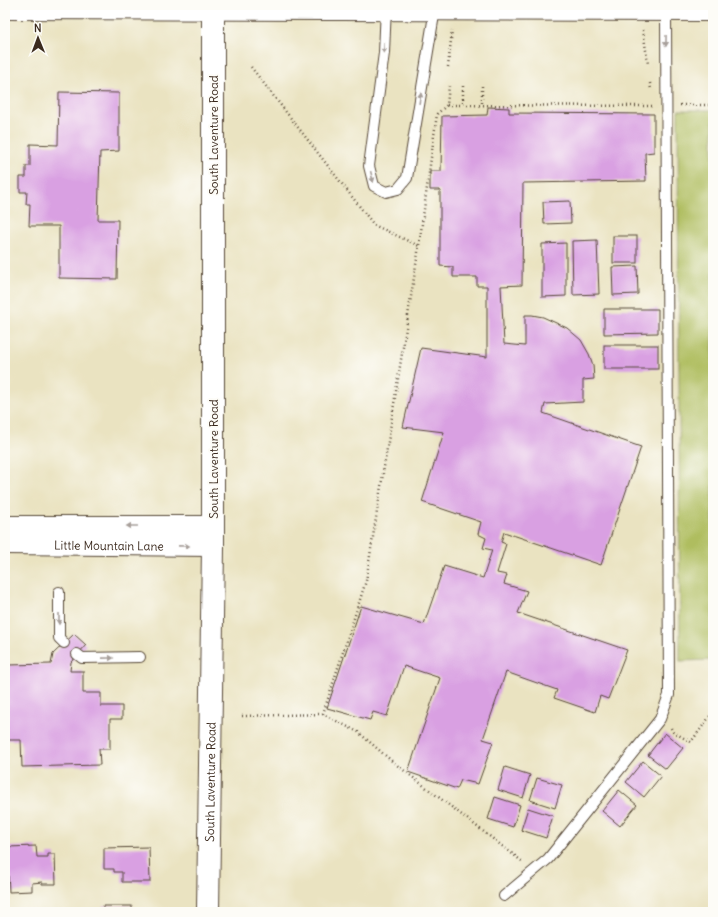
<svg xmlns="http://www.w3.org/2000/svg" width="718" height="917" font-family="Delius,sans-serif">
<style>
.pitch{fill:#afbd5f;stroke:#75743e}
.building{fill:#d9a0e2}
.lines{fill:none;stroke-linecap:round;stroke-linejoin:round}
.service-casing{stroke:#554636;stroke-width:12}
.minor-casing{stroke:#554636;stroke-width:22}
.tertiary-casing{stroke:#554636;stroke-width:24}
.path{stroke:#554636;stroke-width:2.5;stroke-dasharray:1 3;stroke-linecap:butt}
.service{stroke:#fff;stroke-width:10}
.minor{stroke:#fff;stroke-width:20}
.tertiary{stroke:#fff;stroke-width:22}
.oneway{fill:#a79f9a}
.labels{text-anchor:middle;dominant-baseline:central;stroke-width:4;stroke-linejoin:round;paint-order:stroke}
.street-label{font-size:12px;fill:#3b2a1e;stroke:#fdfcf7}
</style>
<rect width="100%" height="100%" fill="#fdfcf7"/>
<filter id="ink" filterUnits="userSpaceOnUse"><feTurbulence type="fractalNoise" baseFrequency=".025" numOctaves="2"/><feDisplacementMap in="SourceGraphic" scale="8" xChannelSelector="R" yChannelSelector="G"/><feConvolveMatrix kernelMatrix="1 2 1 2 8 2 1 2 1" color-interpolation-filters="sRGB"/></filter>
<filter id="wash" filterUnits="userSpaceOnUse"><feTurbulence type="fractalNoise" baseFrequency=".012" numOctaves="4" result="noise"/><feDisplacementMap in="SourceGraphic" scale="16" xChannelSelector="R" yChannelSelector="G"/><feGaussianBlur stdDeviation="0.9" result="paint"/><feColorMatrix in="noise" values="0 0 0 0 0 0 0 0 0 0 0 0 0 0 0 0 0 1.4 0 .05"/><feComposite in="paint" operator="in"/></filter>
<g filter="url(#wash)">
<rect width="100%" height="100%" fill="#eae3c1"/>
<path class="pitch" d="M678,110H713V660L680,661Z"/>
<g id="blocks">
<g class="building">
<path d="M59,92L119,93V151L100,152L98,220H118L117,279L59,278V226H29L30,204H26L27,192H20V177H26V166H30V144L58,145Z"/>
<path d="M488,107L509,108V113L654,114V152L645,153L646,181L523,183L522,285L501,286L504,344L525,346V315H532L543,317L567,328L581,340L589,354L593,365L594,379L583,380V402L545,404L543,413L641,447L601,565L504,532L501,542L506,544L497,573L507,575L504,584L527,591L518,613L627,650L608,699L600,696L595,712L554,698L557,690L506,672L483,739L493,742L478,784L461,780L457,789L408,772L440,678L404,666L387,716L373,712L370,720L327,708L361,606L424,624L444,566L483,578L492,550L483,548L486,538L478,534L481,522L422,502L444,432L403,427L421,348L487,357V286H477V277H453V267L440,266V190H430V171H441L442,116L487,115Z"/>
<path d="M570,201L571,223L544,224L543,202Z"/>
<rect x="613" y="236" width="24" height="27"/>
<path d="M597,240L599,294L573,295L572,241Z"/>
<path d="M566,243V296L542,297V244Z"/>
<path d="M637,266L638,294L613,295L612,267Z"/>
<path d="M604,309H658V333L604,334Z"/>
<rect x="604" y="345" width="54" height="24"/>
<path d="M74,634L86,645L71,662L70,671H83V693H101V706H122V719H110V749H99L100,765L22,767L21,740H5V661H8V665L51,664L53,654Z"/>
<path d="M665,733L683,748L666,769L648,755Z"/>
<path d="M643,761L661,776L644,797L626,782Z"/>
<path d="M505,767L530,775L523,798L498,790Z"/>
<path d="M537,778L562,785L555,808L530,800Z"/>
<path d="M619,790L637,805L620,826L602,811Z"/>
<path d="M495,797L520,805L513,827L488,819Z"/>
<path d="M528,808L553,816L546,838L521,830Z"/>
<path d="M36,846L37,857H48V854H55L56,884H42V882L32,883V891L9,892L7,847Z"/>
<path d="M149,847L150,882H122V872H114V869H104V848Z"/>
<rect x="103" y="906" width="29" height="6"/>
</g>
</g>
</g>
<g filter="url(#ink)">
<use href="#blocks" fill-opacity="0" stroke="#554636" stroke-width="1"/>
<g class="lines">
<g class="service-casing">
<g id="service">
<path d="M386,7L384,53L369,166L374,186L386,192L398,189L407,178L435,9"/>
<path d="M59,592V638L64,643"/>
<path d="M77,654L82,658L140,657"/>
<path d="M504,896L548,859L660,719L669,695L666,10"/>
</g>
</g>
<g class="minor-casing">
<g id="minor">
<path d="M5,526H213"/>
<path id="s1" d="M5,544L213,546"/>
</g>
</g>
<g class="tertiary-casing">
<g id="tertiary">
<path d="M5,8L713,10"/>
<path id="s2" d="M208,912L213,546V5"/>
</g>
</g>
<g class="path">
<path d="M643,30L648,64"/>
<path d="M251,67L374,225L419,246"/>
<path d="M448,67L452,31"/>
<path d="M650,83L651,90"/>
<path d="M463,86V105"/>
<path d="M482,86V105"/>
<path d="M447,105L653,106"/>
<path d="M680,105H713"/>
<path d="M323,714L366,581L419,246L437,114L447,105L449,86"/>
<path d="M242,716L323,714L358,732L393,762L523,862"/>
<path d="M671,728L673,732L691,742L713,712"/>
</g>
<use href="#service" class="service"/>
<use href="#minor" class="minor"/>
<use href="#tertiary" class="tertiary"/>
</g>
<defs><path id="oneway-solid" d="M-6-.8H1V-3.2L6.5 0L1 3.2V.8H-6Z"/></defs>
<g class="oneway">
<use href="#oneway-solid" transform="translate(666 41) rotate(91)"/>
<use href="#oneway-solid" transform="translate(384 48) rotate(93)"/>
<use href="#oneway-solid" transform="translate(420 98) rotate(-81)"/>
<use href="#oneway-solid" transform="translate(372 177) rotate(76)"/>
<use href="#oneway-solid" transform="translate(132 526) rotate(180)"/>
<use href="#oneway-solid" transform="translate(184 546) rotate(1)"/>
<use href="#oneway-solid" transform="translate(59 619) rotate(90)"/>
<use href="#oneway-solid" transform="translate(108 658) rotate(-1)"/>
</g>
</g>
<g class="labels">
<g class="street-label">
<text transform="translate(213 135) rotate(-90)">South Laventure Road</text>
<text transform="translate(213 459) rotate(-90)">South Laventure Road</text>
<text stroke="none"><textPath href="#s1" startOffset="104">Little Mountain Lane</textPath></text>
<text stroke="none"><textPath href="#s2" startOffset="130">South Laventure Road</textPath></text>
</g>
</g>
<rect width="718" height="917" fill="none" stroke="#fdfcf7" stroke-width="20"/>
<g transform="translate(38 38) rotate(359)" stroke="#fdfcf7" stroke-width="3" paint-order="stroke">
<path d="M0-3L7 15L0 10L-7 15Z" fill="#3b2a1e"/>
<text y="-6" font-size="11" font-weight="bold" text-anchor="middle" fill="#3b2a1e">N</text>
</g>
</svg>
